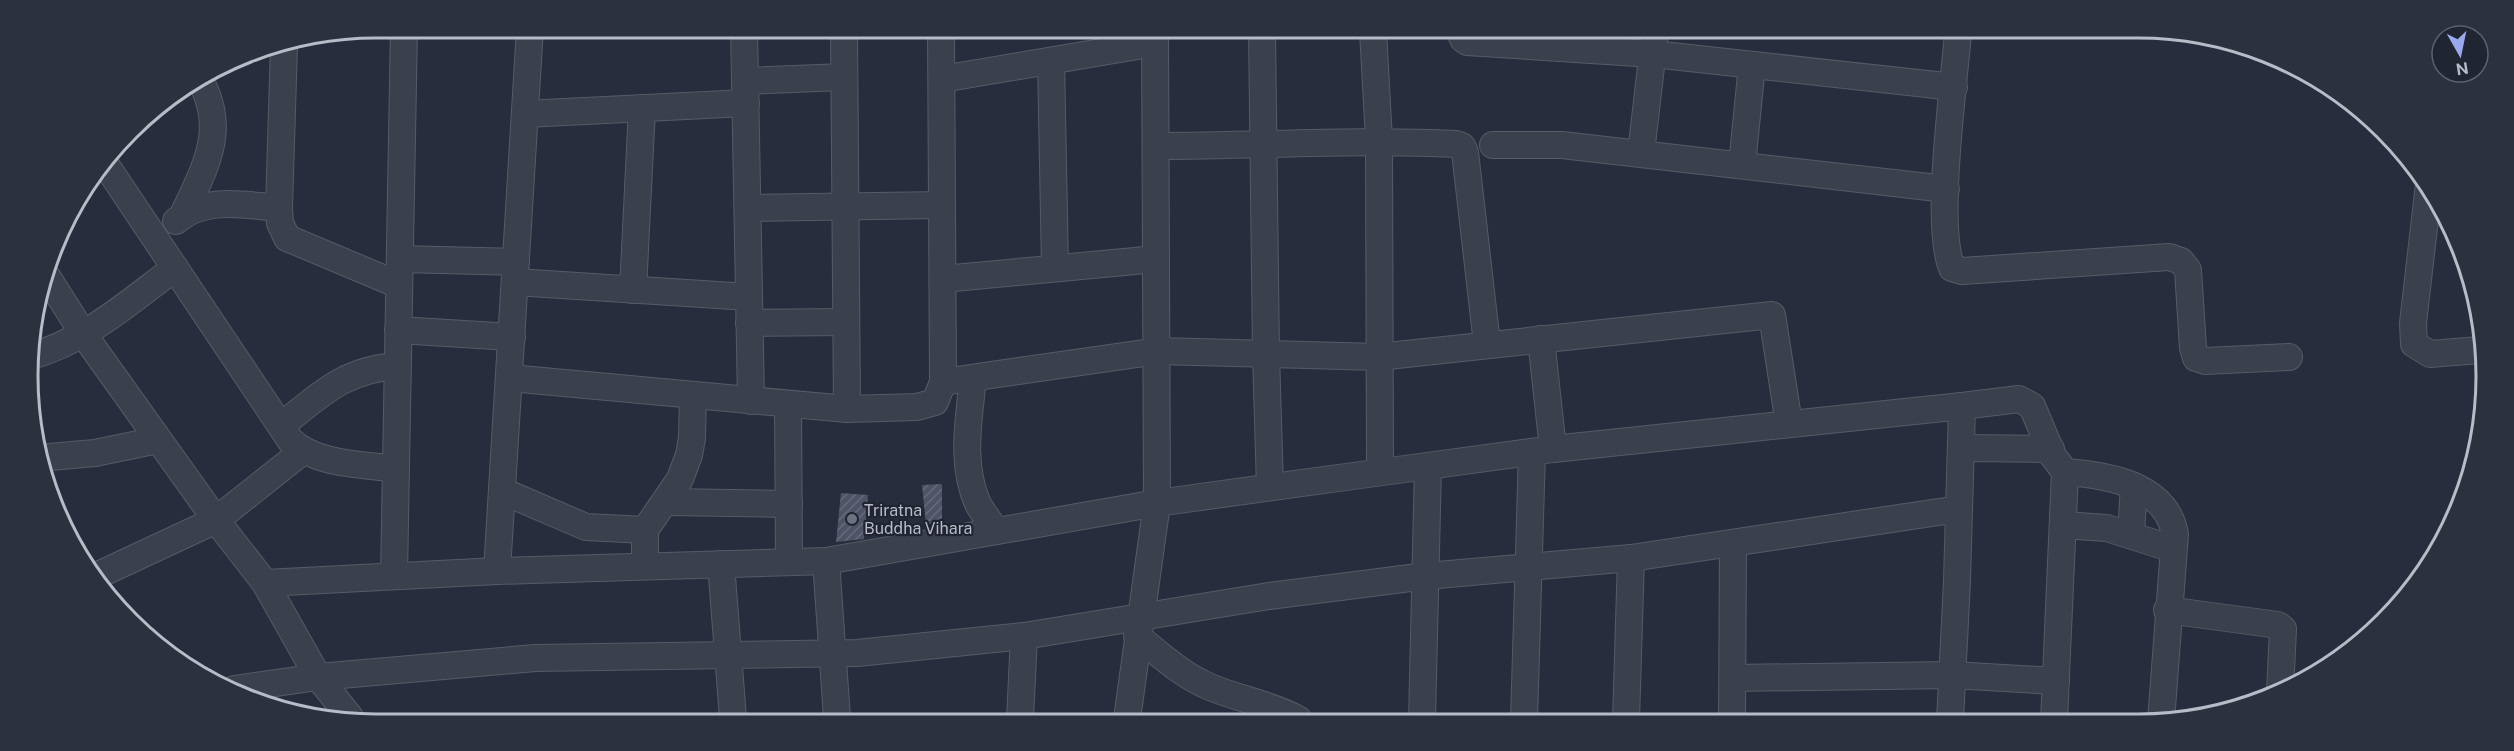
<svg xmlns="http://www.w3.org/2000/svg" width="2514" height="751" font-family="'Public Sans',sans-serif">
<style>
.building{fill:url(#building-hatch)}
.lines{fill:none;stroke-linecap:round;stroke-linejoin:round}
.minor-casing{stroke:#565b68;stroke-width:28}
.minor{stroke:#3b404d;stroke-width:26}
.worship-dot{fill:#6b7280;stroke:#202532;stroke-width:2}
.labels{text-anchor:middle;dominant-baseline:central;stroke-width:4.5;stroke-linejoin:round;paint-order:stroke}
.poi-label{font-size:16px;fill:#b8bbc8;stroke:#202532;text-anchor:start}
.rim{fill:none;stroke:#b8bbc8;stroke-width:3}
</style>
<defs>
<pattern id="building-hatch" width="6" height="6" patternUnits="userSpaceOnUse" patternTransform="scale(1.5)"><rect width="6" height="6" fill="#4e5465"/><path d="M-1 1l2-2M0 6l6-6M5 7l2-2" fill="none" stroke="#656b7a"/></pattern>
</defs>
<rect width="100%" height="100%" fill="#282d3d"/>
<g class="building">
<path d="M942,484V524H926L922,485Z"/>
<path d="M841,493L868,495L864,539L836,542Z"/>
</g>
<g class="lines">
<g class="minor-casing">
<g id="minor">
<path d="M530,28L497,571L826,561L1157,503L1368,474L1553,449L1962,406L1957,581L1950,721"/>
<path d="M744,28L751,401"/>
<path d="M844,29L847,409"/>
<path d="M1262,30L1266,354L1270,487"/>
<path d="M1373,31L1379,140L1380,472"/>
<path d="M1460,31L1463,39L1467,42L1653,54L1954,87"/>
<path d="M1958,33C1954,85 1934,225 1952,268L1962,271L2169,257L2181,261L2188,270L2193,348L2196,358L2205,361L2289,357"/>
<path d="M284,45L279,208L280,223L287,238L399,285"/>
<path d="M1051,61L1055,267"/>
<path d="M942,79L1155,43"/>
<path d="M745,81L844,77"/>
<path d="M525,114L746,103"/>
<path d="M1493,145H1562L1946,189"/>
<path d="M1157,146C1257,146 1356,139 1456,144L1462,146L1465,152L1487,344"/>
<path d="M1641,153L1655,32"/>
<path d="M106,165L290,440C316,465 362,464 396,469"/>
<path d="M1742,165L1752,65"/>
<path d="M2429,184L2413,323L2414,344L2430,354L2480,350"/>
<path d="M748,208L942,205"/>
<path d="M183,215C205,167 228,130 200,80"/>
<path d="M176,221C205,196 245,205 279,208"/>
<path d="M400,259L516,262"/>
<path d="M48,278L84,335L216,520L265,583L318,677L350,717"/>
<path d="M943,279L1156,259"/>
<path d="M515,282L749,297"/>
<path d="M633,290L642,108"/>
<path d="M749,323L846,322"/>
<path d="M398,330L512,337"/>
<path d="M1541,339L1553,449"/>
<path d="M28,357C85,342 129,302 175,268"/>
<path d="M510,378L847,409L917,407L935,402L943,382L941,29"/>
<path d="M973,378C969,419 960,464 978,504C983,513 990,522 996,531"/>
<path d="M943,382L1158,351L1378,357L1772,315L1789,424"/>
<path d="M788,404L789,562"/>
<path d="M1962,406L2019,399L2032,406L2053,456L2065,472L2054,721"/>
<path d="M281,426C321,394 345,369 398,366"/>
<path d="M1961,448L2051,449"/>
<path d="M38,458L95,453L158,440"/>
<path d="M2065,472C2107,475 2166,484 2175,534L2161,721"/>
<path d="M502,491L586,527L645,530"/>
<path d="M666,502L789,504"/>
<path d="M2063,525L2107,528L2173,549"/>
<path d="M2131,533L2134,486"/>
<path d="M826,561L837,718"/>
<path d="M721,564L733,718"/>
<path d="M645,566V530L680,479L689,455L692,438L693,395"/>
<path d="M394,576L404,27"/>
<path d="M94,577L216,520L303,451"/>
<path d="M265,583L497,571"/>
<path d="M2167,610L2278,625L2283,629L2280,692"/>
<path d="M1137,636C1160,655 1182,675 1210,687C1239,699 1270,704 1298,719"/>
<path d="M1733,678L1952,675L2056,681"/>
<path d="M234,689L318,677L535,658L857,653L1024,636L1269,596L1426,576L1631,558L1959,509"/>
<path d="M1020,719L1024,636"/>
<path d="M1127,719L1157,503L1155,30"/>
<path d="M1422,720L1428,466"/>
<path d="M1524,720L1532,452"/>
<path d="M1626,720L1631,558"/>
<path d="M1732,720L1733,543"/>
</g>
</g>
<use href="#minor" class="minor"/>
</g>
<circle class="worship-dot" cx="852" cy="519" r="6"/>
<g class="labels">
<g class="poi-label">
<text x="864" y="510">Triratna<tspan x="864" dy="18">Buddha Vihara</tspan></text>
</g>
</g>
<path d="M0 0H2514V751H0ZM376 38H2138A338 338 0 0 1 2476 376V376A338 338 0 0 1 2138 714H376A338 338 0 0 1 38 376V376A338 338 0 0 1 376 38Z" fill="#2c313e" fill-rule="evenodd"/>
<path class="rim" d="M376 38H2138A338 338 0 0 1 2476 376V376A338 338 0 0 1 2138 714H376A338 338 0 0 1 38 376V376A338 338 0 0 1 376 38Z"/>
<g transform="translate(2460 54) rotate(171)"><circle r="28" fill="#202532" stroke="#5d616e" stroke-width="1.5"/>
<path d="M0-4.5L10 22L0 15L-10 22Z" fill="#98aaed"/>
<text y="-9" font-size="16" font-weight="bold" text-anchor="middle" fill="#b8bbc8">N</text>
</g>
</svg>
